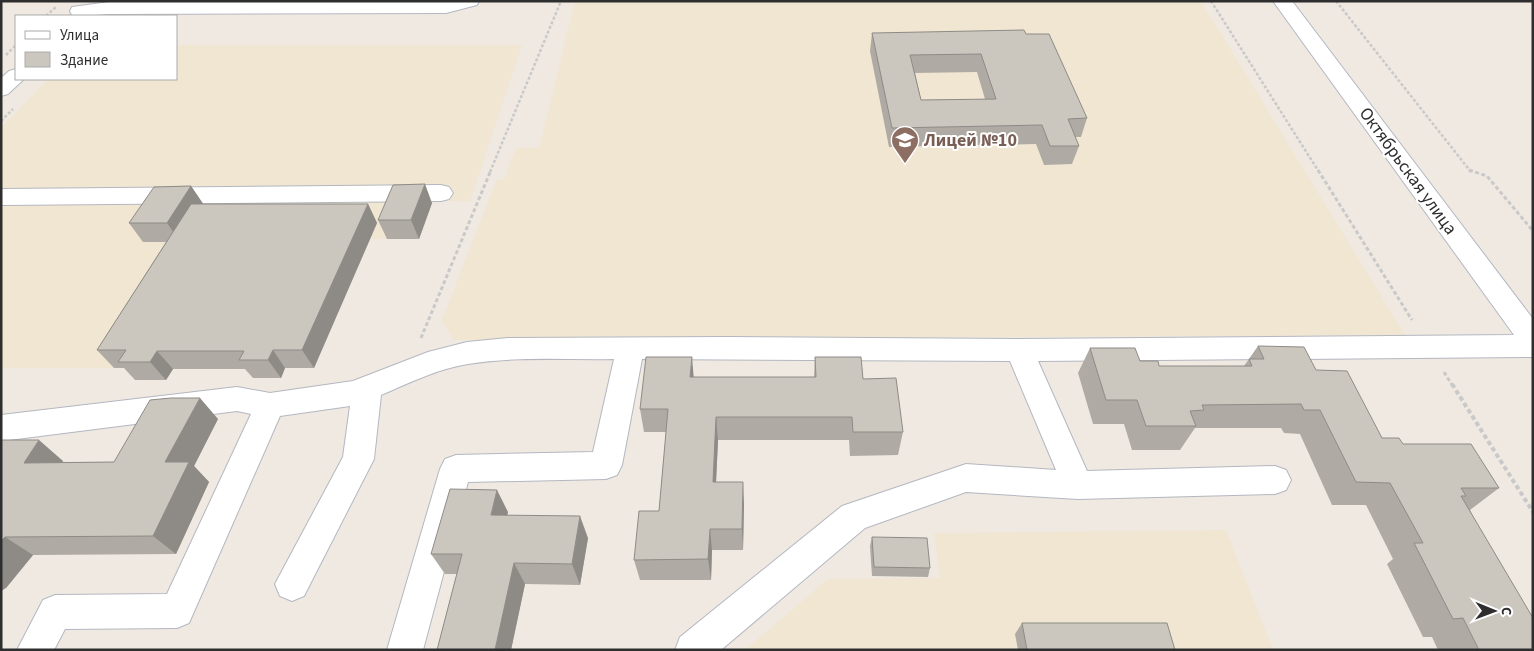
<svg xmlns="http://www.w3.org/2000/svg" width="1534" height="651" font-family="'Source Sans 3',sans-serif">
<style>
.education{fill:#f0e6d1}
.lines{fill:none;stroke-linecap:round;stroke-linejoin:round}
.minor-casing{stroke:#b4b7c1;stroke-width:2}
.path-far2{stroke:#c9c9c9;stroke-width:2.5;stroke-dasharray:3 2;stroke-linecap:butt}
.path-far1{stroke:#c9c9c9;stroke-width:3;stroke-dasharray:4 2.5;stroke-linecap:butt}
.path{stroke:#c9c9c9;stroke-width:4;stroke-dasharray:4.5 3;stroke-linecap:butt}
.minor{fill:#fff;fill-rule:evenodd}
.wall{fill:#afaba4;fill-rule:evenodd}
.shaded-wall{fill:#8e8b86}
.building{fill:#cbc7bf;stroke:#8e8b86;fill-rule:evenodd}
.labels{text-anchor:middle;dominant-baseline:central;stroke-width:4;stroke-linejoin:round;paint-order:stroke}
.education-label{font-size:18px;font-weight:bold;fill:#785e54;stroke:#fff;text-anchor:start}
.street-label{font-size:18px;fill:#2e2e2e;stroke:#fff}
</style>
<rect width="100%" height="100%" fill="#efe9e1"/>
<g class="education">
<path d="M575,1H1201L1405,335L453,340L442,320L497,179L504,180L516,148H539Z"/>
<path d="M176,45H522L470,201H433L419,239H370L314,368H285L281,378H253L257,369H173L166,380L142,368H1V128L48,79H176Z"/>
<path d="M1226,530L1273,650H745L828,579L940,578L934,533Z"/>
</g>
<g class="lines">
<g class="minor-casing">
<g id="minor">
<path d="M479,1L477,5L446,13L109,14L77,16L72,15L70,11L72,7L109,2Z"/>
<path d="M1273,1H1292L1533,319V357L1038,361L1087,471L1275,466L1286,470L1291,480L1286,490L1275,494L1078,499L966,492L865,528L721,650H675L680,637L842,506L966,464L1056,470L1010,361L642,359L622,465L617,475L606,479L468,482L423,650H387L440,469L445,459L456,455L593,452L614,359C565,360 515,356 468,364C437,369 409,383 381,395L374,459L304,596L292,601L280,596L275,584L343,457L350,406L280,416L189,623L177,628L65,629L54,650H17L43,600L55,595L167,594L251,414L237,411L1,441V415L237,387L270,393L353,381L428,352L467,342L508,338L728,337L1020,339L1514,335Z"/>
<path d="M16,69V79H24L8,94L1,96V78L9,71Z"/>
<path d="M441,185L449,187L453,193L449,199L441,201L1,205V189Z"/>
</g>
</g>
<g class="path-far2">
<path d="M1211,1L1319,172"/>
<path d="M1336,1L1471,172"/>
<path d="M46,16L56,7"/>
<path d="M6,55L16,45"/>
<path d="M1,121L13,109"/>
<path d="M490,172L561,1"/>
</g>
<g class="path-far1">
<path d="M1318,170L1412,320"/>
<path d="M1469,170L1487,176L1533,231"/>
<path d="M421,338L491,170"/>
<path d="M1444,372L1452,385"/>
</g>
<path class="path" d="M1452,384L1533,512"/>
<use href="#minor" class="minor"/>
</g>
<g class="wall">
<path d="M872,33L1026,34L1087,118L1081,137H1075L1079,146L1072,164L1044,165L1036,144L889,147L870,51ZM977,72L985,99L921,100L915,73Z"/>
<path d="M191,186L203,204H368L377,223L314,368H285L281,378H253L245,369H173L166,380H135L124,368H114L97,350L166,242H143L129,223Z"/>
<path d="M432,203L419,239H387L378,220Z"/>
<path d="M1258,346L1316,370L1382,438L1403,444L1499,488L1470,510L1533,650H1438L1432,637H1423L1387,564L1393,559L1366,505H1332L1300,434L1284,433L1281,428H1195L1180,450H1132L1124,424H1093L1078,373L1090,348L1159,366H1244Z"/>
<path d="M815,357L863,379L903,432L898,455L850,456L849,440H718L716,482L744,504L743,550H712L711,580H640L634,560L659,511L666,432H644L640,409L694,377H814Z"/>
<path d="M218,419L194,466L209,482L176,554L33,555L6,588L1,440L63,461L62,462H114Z"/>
<path d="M508,512L507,515L588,538L580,585L525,584L511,650H437L457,574H445L431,554Z"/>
<path d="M872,537L930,568L928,577L872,576L870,546Z"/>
<path d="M1022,623L1175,650H1018L1015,634Z"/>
</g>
<g class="shaded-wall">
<path d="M425,184L432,203L419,239L411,220Z"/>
<path d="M191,186L204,205L180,242L167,223Z"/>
<path d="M368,204L377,223L314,368L302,350Z"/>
<path d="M273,350L285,368L281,378L268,360Z"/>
<path d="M157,351L173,369L166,380L150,362Z"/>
<path d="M692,357L694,381L690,377Z"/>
<path d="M200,398L218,419L194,466L209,482L176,554L153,536L165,462Z"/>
<path d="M716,417L718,440L715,504L713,482Z"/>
<path d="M39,440L63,461L50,483L24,463Z"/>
<path d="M743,482L744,504L743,550L742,529Z"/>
<path d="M497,490L508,512L502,536L491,515Z"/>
<path d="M580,516L588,538L580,585L572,564Z"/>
<path d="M710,529L712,550L711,580L708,559Z"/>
<path d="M5,537L33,555L6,588L1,591V541Z"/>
<path d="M514,563L525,584L511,650H495Z"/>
</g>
<g class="building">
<path d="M1024,30L1026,34H1049L1087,118L1068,119L1079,146H1050L1042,125L892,128L872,33ZM981,54L996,99L921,100L910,55Z"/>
<path d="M425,184L411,220H378L393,185Z"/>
<path d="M191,186L167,223H129L154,187Z"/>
<path d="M191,204H368L302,350H273L268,360H239L244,351H157L150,362H118L126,350H97Z"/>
<path d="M1258,346L1304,347L1316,370L1347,371L1382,438H1399L1403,444H1471L1499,488H1461L1466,496H1461L1533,618V650H1479L1463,618L1453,619L1414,543H1423L1390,483L1356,482L1320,410H1304L1301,404L1202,405L1204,410L1190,411L1196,426H1146L1137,400H1106L1090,348H1135L1140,361H1158L1159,366H1252L1249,359H1264Z"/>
<path d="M646,357H692L690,377H816L815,357H861L863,379L896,378L903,432H853L852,417H716L713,482H743L742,529H710L708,559L634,560L639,511H659L668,409H640Z"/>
<path d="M171,398H200L165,462H189L153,536L5,537L1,541V440H39L24,463L114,462L150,400Z"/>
<path d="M450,489L497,490L491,515L580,516L572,564L514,563L495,650H437L462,554H431Z"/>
<path d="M872,537L927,538L930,568L874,567Z"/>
<path d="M1022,623H1167L1175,650H1027Z"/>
</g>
<defs>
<g id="school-pin" transform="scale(1.4375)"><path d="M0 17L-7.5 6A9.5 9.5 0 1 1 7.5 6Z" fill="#8d6e63" stroke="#fff"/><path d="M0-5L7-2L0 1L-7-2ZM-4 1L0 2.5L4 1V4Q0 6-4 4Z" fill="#fff"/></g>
</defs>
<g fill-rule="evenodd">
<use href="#school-pin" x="905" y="140"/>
</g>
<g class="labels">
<g class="education-label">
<text x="924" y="140">Лицей №10</text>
</g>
<g class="street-label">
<text transform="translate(1408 171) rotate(54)">Октябрьская улица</text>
</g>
</g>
<rect width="1534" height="651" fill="none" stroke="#2e2e2e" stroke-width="5"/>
<rect x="15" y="15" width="162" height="65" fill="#ffffff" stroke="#ababab"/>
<rect x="25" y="31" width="25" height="8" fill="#ffffff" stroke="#ababab"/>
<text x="60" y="40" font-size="15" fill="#2e2e2e">Улица</text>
<rect x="25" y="52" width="25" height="15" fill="#cbc7bf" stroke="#ababab"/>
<text x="60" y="65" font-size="15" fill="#2e2e2e">Здание</text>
<g transform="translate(1494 611) rotate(91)" stroke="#ffffff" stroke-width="4" paint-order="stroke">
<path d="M0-4L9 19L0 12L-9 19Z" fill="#2e2e2e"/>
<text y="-8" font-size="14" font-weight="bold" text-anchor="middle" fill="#2e2e2e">С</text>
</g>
</svg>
